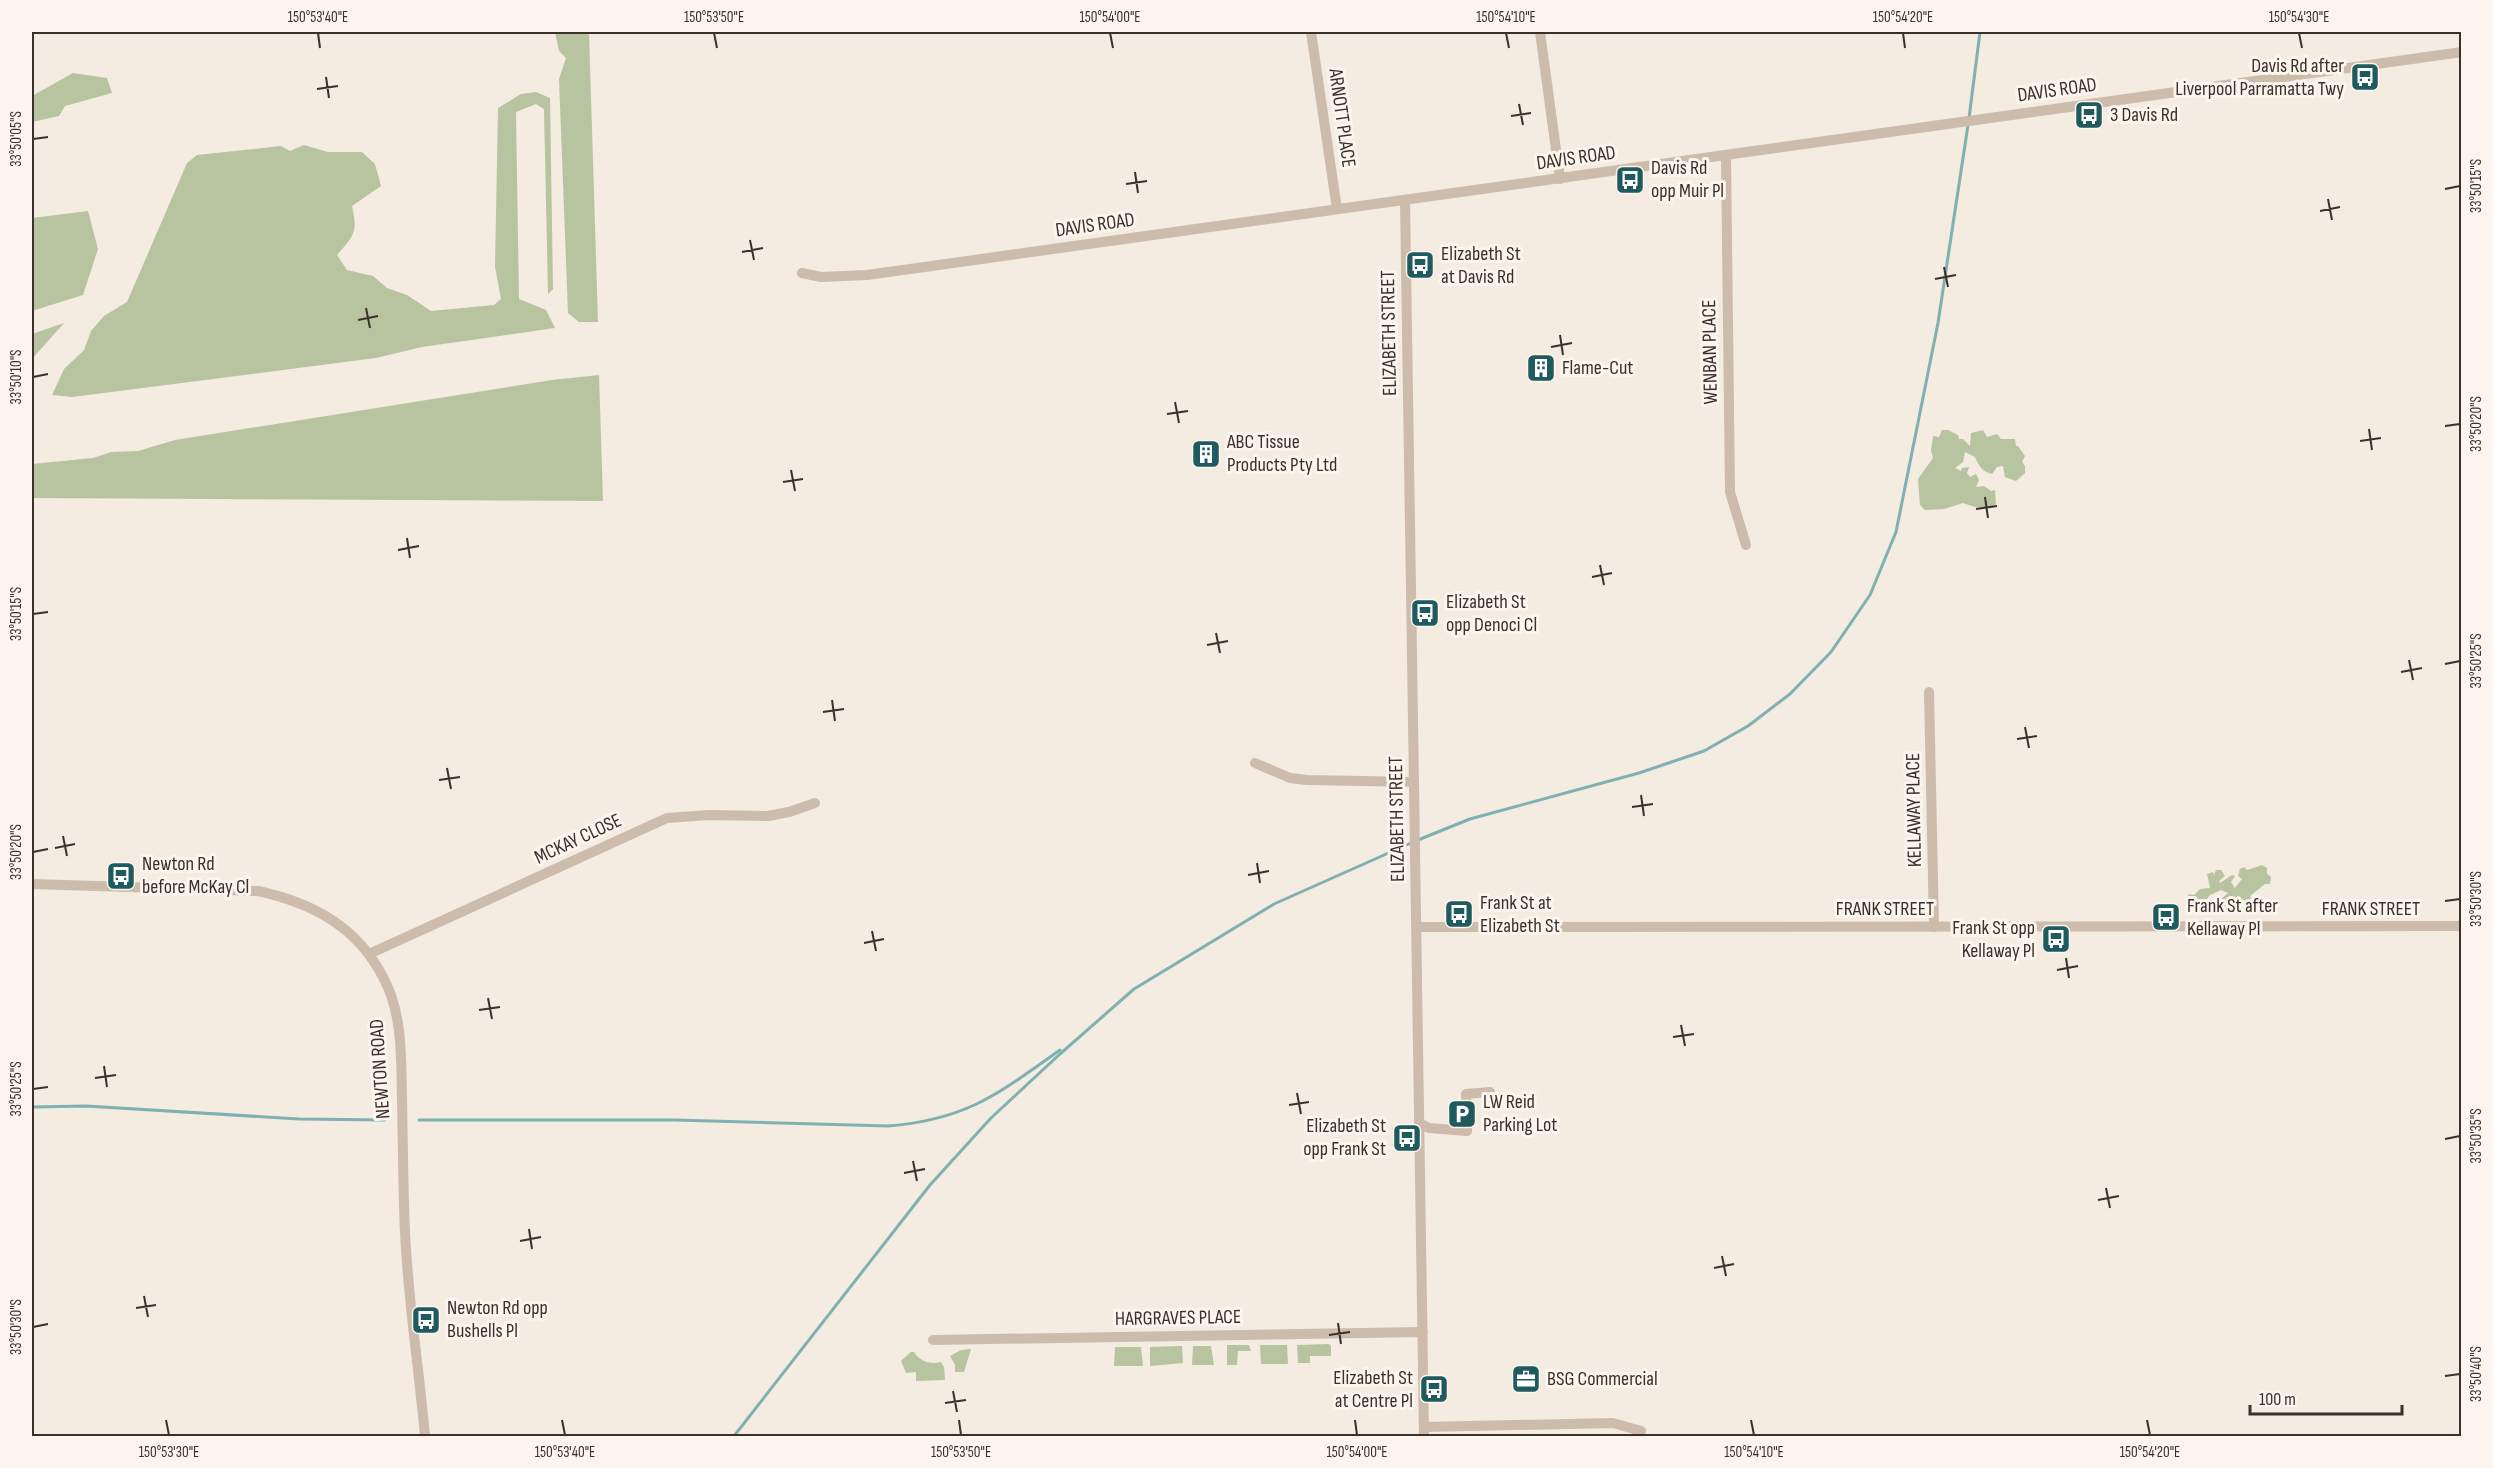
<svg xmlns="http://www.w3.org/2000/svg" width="2493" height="1468" font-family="'Sofia Sans Condensed',sans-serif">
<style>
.green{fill:#b8c4a0}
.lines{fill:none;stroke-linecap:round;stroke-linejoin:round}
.stream{stroke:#7fb0b2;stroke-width:3}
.minor{stroke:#cdbbac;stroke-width:10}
.ticks{fill:none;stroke:#3b302b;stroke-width:2}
.labels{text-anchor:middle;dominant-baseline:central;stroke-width:6;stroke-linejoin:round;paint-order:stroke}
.poi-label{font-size:20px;fill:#3b302b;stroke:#fbf5ee;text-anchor:start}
.street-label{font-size:20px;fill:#3b302b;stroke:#fbf5ee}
.neatline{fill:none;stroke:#3b302b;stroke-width:2}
.ticks-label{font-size:15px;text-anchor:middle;fill:#3b302b}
</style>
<rect width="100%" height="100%" fill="#f4ebe1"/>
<g class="green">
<path d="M555,32H589L598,322H579L568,313L559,79L566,58L559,51Z"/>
<path d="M73,73L107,78L112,93L65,106L59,116L32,122V96Z"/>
<path d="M536,92L550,98L553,289L548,294L544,109L536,104L516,112L519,299L546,310L555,328L422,347L376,358L72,397L52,395L64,369L84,350L91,331L104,316L127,302L187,163L197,155L281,146L290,151L304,145L328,152H362L375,164L381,186L352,206C358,232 354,236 337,255L347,270L373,276L387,288L407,295L431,311L494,305L501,299L495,267L498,108L521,94Z"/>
<path d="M88,211L98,249L83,295L32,311V218Z"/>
<path d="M64,323L32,359V334Z"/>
<path d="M599,375L603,501L32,498V464L93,458L111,452L138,451L175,440L552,380Z"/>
<path d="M1942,430H1948L1958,435L1959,439H1963L1970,446L1971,433L1983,430L1987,437L1997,434L2001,439H2015L2016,446H2018L2025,456L2022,462L2025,466V473L2016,481L2005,477L2003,466L1997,467L1992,474C1982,472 1979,466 1975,457L1965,452L1963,462L1955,468L1961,471L1962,468L1969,467L1967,473L1970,477L1976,474L1979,480L1976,487L1984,486L1991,491L1995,490L1996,504L1992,508L1975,507L1963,503L1944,509L1925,510L1920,505L1918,479L1933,458L1931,450L1933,436L1939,437Z"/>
<path d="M2262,865L2267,868V874L2271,877L2270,884H2265L2250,896L2252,901L2243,905L2240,903L2225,908L2221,899L2228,893L2221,890L2210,895L2207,899L2187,906L2185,901L2189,894L2194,895L2200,889L2210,888L2207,874L2213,872L2214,875L2216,870H2221L2225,876L2219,881L2220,883L2232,875L2235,876L2231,882L2235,888L2242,879L2238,876L2240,869L2244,867L2247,870Z"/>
<path d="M1329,1344L1331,1346V1356H1310V1363H1298L1297,1345Z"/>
<path d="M1227,1345H1249L1251,1351H1238L1237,1365H1227Z"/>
<path d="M1260,1345H1287L1288,1364H1261Z"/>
<path d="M1182,1346L1183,1363L1150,1366V1347Z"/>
<path d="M1193,1346H1211L1214,1365H1192Z"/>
<path d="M1115,1347H1141L1143,1366H1114Z"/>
<path d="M971,1349L964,1372H955V1365L950,1356L961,1350Z"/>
<path d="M911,1352H914C919,1361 930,1365 941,1362L944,1367L945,1380L916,1381V1372L906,1373L901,1361Z"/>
</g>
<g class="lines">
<g class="stream">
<path d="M1969,118L1980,32"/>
<path d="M1418,840L1470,819L1639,773L1704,751L1748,726L1790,694L1831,652L1870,595L1896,532L1938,323L1968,125"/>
<path d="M32,1107L86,1106L299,1119L385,1120"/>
<path d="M419,1120H675L888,1126C966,1120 998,1094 1060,1050"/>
<path d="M734,1436L930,1185L991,1118L1060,1054L1134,989L1274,904L1411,843"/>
</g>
<g class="minor">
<path d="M1311,32L1337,209"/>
<path d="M1540,32L1560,179"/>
<path d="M1726,156L1730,492L1746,545"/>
<path d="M1405,200L1424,1436"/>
<path d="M802,273L821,277L867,275L2462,52"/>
<path d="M1929,692L1934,927"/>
<path d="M1255,763L1290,778L1307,780L1414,782"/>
<path d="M32,884L258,891C313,903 358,927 384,979C403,1015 401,1060 402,1100C403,1144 403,1188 405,1232C408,1300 419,1369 425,1436"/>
<path d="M1417,927L2462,926"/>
<path d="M369,954L667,818L709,815L768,816L789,812L815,803"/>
<path d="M1419,1123L1429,1128L1467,1131L1466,1094L1490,1092"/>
<path d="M933,1340L1423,1332"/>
<path d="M1424,1427L1613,1423L1641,1431"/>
</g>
</g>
<path class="ticks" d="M318,33L320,48M714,33L717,48M1110,33L1113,48M1506,33L1509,48M1903,33L1905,48M2299,33L2302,48M326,77L329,98M317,89L338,86M1519,104L1523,125M1511,116L1531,113M33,139L48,137M1135,172L1138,193M1126,184L1147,181M2445,189L2460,186M2328,199L2332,220M2320,211L2340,207M750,240L754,260M742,252L763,248M1944,267L1948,287M1935,279L1956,275M366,308L370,328M358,320L378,316M1560,335L1563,355M1551,347L1572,343M33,377L48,374M1175,402L1179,423M1167,414L1188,411M2445,426L2460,424M2369,429L2372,450M2360,441L2381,438M791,470L795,491M783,482L803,479M1985,497L1988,518M1976,509L1997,506M407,538L410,558M398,550L419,546M1600,565L1604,585M1592,577L1612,573M33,614L48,612M1216,633L1220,653M1207,645L1228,641M2409,660L2413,680M2445,664L2460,661M2401,672L2422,668M832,700L835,721M823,712L844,709M2025,727L2029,748M2017,739L2037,736M447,768L451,789M439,780L460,777M1641,795L1644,816M1632,807L1653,804M63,836L67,856M55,848L75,844M33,852L48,849M1257,863L1260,883M1248,875L1269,871M2445,901L2460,899M872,931L876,951M864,943L884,939M2066,958L2069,978M2057,970L2078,966M488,998L492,1019M479,1010L500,1007M1681,1025L1685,1046M1673,1037L1694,1034M104,1066L107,1087M95,1078L116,1075M33,1089L48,1087M1297,1093L1301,1114M1289,1105L1309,1102M2445,1139L2460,1136M913,1161L917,1181M904,1173L925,1169M2106,1188L2110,1208M2098,1200L2119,1196M529,1229L532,1249M520,1241L541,1237M1722,1256L1726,1276M1714,1268L1734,1264M144,1296L148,1317M136,1308L156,1305M1338,1323L1341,1344M33,1327L48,1324M1329,1335L1350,1332M2445,1376L2460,1374M953,1391L957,1412M945,1403L966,1400M166,1420L169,1435M562,1420L565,1435M959,1420L961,1435M1355,1420L1357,1435M1751,1420L1754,1435M2147,1420L2150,1435"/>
<defs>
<g id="bus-square" transform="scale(1.5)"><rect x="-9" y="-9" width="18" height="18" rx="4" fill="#1f5a5e" stroke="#fbf5ee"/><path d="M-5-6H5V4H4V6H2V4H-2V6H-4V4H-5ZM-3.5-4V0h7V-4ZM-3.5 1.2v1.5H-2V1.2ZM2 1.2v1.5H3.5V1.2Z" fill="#fff"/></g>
<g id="building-square" transform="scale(1.5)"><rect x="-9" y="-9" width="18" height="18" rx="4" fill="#1f5a5e" stroke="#fbf5ee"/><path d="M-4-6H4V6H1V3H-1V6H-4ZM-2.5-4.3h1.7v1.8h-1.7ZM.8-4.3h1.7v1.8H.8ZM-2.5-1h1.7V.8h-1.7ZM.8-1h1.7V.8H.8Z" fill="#fff"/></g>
<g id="parking-square" transform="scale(1.5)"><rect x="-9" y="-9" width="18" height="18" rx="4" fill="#1f5a5e" stroke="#fbf5ee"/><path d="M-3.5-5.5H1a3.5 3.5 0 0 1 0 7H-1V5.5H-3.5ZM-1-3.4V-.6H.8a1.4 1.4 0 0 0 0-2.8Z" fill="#fff"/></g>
<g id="office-square" transform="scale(1.5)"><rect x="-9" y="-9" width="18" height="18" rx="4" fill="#1f5a5e" stroke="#fbf5ee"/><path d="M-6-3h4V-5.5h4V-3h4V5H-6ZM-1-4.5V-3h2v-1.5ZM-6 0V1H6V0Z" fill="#fff"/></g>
</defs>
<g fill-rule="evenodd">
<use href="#bus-square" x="2365" y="77"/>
<use href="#bus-square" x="2089" y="115"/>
<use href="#bus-square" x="1630" y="180"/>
<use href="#bus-square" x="1420" y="265"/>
<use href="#building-square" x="1541" y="368"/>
<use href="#building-square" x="1206" y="454"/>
<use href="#bus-square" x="1425" y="613"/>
<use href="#bus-square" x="121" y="876"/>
<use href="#bus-square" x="1459" y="914"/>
<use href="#bus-square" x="2166" y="917"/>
<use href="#bus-square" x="2056" y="939"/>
<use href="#parking-square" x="1462" y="1114"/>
<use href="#bus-square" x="1407" y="1138"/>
<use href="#bus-square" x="426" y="1320"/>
<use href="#office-square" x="1526" y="1379"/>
<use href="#bus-square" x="1434" y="1389"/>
</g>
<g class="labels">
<g class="poi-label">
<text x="2344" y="66" text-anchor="end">Davis Rd after<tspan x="2344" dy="23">Liverpool Parramatta Twy</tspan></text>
<text x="2110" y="115">3 Davis Rd</text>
<text x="1651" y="168">Davis Rd<tspan x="1651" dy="23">opp Muir Pl</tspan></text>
<text x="1441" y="254">Elizabeth St<tspan x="1441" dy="23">at Davis Rd</tspan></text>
<text x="1562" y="368">Flame-Cut</text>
<text x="1227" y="442">ABC Tissue<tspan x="1227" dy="23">Products Pty Ltd</tspan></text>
<text x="1446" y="602">Elizabeth St<tspan x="1446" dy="23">opp Denoci Cl</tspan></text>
<text x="142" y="864">Newton Rd<tspan x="142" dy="23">before McKay Cl</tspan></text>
<text x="1480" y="903">Frank St at<tspan x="1480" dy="23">Elizabeth St</tspan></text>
<text x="2187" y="906">Frank St after<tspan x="2187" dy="23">Kellaway Pl</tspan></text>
<text x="2035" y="928" text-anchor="end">Frank St opp<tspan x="2035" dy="23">Kellaway Pl</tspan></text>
<text x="1483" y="1102">LW Reid<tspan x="1483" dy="23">Parking Lot</tspan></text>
<text x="1386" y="1126" text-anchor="end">Elizabeth St<tspan x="1386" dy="23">opp Frank St</tspan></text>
<text x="447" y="1308">Newton Rd opp<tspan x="447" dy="23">Bushells Pl</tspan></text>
<text x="1413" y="1378" text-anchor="end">Elizabeth St<tspan x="1413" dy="23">at Centre Pl</tspan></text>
<text x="1547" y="1379">BSG Commercial</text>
</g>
<g class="street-label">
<text transform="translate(2057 90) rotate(-8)">DAVIS ROAD</text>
<text transform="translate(1342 118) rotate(82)">ARNOTT PLACE</text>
<text transform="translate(1576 158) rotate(-8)">DAVIS ROAD</text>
<text transform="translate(1095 225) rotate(-8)">DAVIS ROAD</text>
<text transform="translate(1389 333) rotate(-91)">ELIZABETH STREET</text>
<text transform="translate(1710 352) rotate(-91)">WENBAN PLACE</text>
<text transform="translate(1914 810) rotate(-91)">KELLAWAY PLACE</text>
<text transform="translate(1397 819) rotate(-91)">ELIZABETH STREET</text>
<text transform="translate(578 839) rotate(-25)">MCKAY CLOSE</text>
<text x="1885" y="909">FRANK STREET</text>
<text x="2371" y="909">FRANK STREET</text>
<text transform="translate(380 1069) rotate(-94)">NEWTON ROAD</text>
<text transform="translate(1178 1318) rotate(-1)">HARGRAVES PLACE</text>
</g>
</g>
<rect width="2493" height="1468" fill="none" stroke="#fbf5ee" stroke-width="66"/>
<path d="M2250 1405v9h152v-9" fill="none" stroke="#3b302b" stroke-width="3"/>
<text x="2259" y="1405" font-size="18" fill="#3b302b" stroke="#fbf5ee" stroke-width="4.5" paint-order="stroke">100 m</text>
<rect x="33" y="33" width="2427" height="1402" class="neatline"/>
<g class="ticks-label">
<text x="318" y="22">150°53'40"E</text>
<text x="714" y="22">150°53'50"E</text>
<text x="1110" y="22">150°54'00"E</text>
<text x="1506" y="22">150°54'10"E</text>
<text x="1903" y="22">150°54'20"E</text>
<text x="2299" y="22">150°54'30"E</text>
<text transform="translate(16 139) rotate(-90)" y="5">33°50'05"S</text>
<text transform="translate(2476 186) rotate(-90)" y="5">33°50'15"S</text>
<text transform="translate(16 377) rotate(-90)" y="5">33°50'10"S</text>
<text transform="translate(2476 424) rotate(-90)" y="5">33°50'20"S</text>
<text transform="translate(16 614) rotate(-90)" y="5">33°50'15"S</text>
<text transform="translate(2476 661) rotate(-90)" y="5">33°50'25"S</text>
<text transform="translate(16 852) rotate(-90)" y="5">33°50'20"S</text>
<text transform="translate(2476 899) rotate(-90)" y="5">33°50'30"S</text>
<text transform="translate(16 1089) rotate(-90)" y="5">33°50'25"S</text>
<text transform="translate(2476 1136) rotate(-90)" y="5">33°50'35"S</text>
<text transform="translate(16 1327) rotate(-90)" y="5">33°50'30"S</text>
<text transform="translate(2476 1374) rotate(-90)" y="5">33°50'40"S</text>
<text x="169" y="1457">150°53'30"E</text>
<text x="565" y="1457">150°53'40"E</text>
<text x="961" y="1457">150°53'50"E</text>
<text x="1357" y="1457">150°54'00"E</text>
<text x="1754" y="1457">150°54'10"E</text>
<text x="2150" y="1457">150°54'20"E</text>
</g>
</svg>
